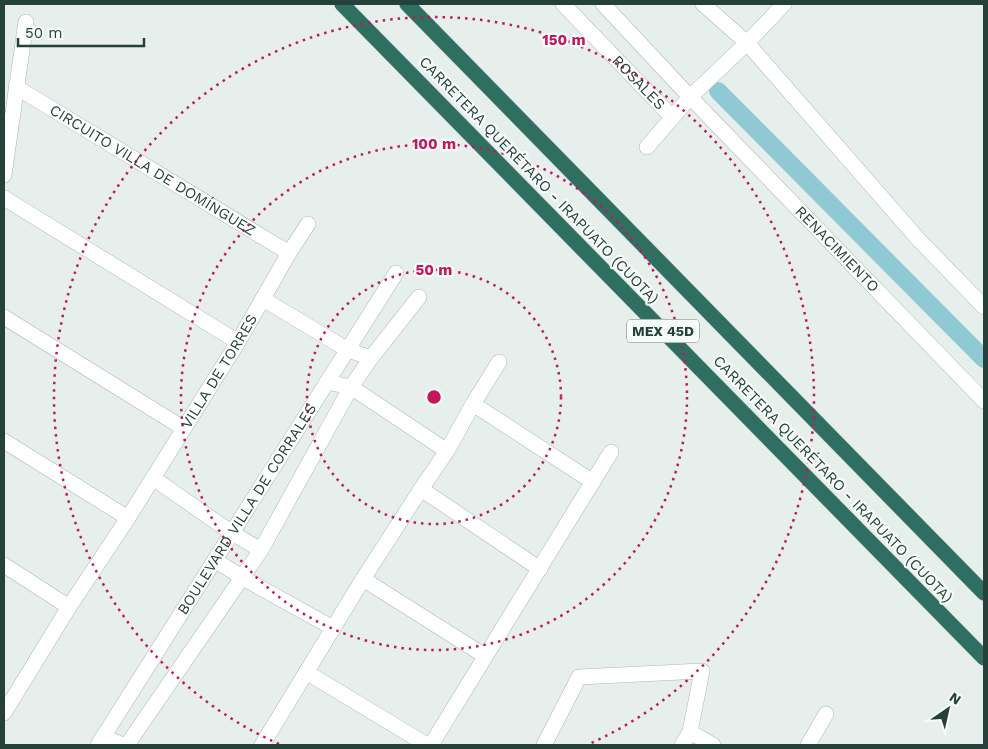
<svg xmlns="http://www.w3.org/2000/svg" width="988" height="749" font-family="'Work Sans',sans-serif">
<style>
.lines{fill:none;stroke-linecap:round;stroke-linejoin:round}
.canal{stroke:#8ec9d4;stroke-width:18}
.minor-casing{stroke:#a8b8b2;stroke-width:16}
.tertiary-casing{stroke:#a8b8b2;stroke-width:16}
.motorway-casing{stroke:#c2cac8;stroke-width:16}
.minor{stroke:#fff;stroke-width:15}
.tertiary{stroke:#fff;stroke-width:15}
.motorway{stroke:#2f6f62;stroke-width:15}
.ring{fill:none;stroke:#c2185b;stroke-width:2.5;stroke-dasharray:2.5 5}
.labels{text-anchor:middle;dominant-baseline:central;stroke-width:4.5;stroke-linejoin:round;paint-order:stroke}
.shield{fill:#f7fbf9;stroke:#637a73;stroke-width:1}
.shield-label{font-size:14px;font-weight:bold;fill:#24423a}
.street-label{font-size:15px;fill:#24423a;stroke:#f7fbf9}
.centre{fill:#c2185b;stroke:#f7fbf9;stroke-width:2.5}
.ring-label{font-size:15px;text-anchor:middle;font-weight:bold;fill:#c2185b;stroke:#f7fbf9;stroke-width:4.5;stroke-linejoin:round;paint-order:stroke}
</style>
<rect width="100%" height="100%" fill="#e6efeb"/>
<g class="lines">
<path class="canal" d="M718,91L984,359"/>
<g class="minor-casing">
<g id="minor">
<path id="s1" d="M563,4L672,117"/>
<path id="s2" d="M603,4L690,97L984,401"/>
<path d="M703,4L747,43L919,240L984,307"/>
<path id="s3" d="M16,87L289,253"/>
<path d="M647,147L690,97L747,43L784,4"/>
<path d="M4,175L26,22"/>
<path d="M4,198L238,342"/>
<path d="M263,299L348,350L371,358"/>
<path d="M4,317L183,428"/>
<path d="M327,382L351,387L447,451"/>
<path d="M473,404L593,482"/>
<path d="M4,441L128,518"/>
<path d="M153,478L232,533L261,550"/>
<path d="M421,489L540,569"/>
<path d="M215,560L243,578L333,628"/>
<path d="M4,565L69,607"/>
<path d="M363,579L485,656"/>
<path d="M306,672L427,745"/>
<path id="s4" d="M4,713L69,607L128,518L238,342L289,253L308,224"/>
<path d="M690,732L713,745"/>
<path d="M103,737L123,745"/>
<path d="M262,745L363,579L421,489L447,451L473,404L499,362"/>
<path d="M431,745L611,452"/>
<path d="M808,745L826,714"/>
</g>
</g>
<g class="tertiary-casing">
<g id="tertiary">
<path id="s5" d="M98,745L396,273"/>
<path d="M127,745L261,550L351,387L371,358L419,297"/>
<path d="M544,745L579,677L702,671L690,732L682,745"/>
</g>
</g>
<g class="motorway-casing">
<g id="motorway">
<path d="M342,4L984,658"/>
<path d="M407,4L984,593"/>
</g>
</g>
<use href="#minor" class="minor"/>
<use href="#tertiary" class="tertiary"/>
<use href="#motorway" class="motorway"/>
</g>
<g class="ring">
<circle cx="434" cy="397" r="127"/>
<circle cx="434" cy="397" r="253"/>
<path d="M279 744A380 380 0 1 1 589 744"/>
</g>
<g class="labels">
<rect class="shield" x="627" y="319.5" width="72" height="23" rx="4"/>
<g class="shield-label">
<text x="663" y="331">MEX 45D</text>
</g>
<g class="street-label">
<text stroke="none"><textPath href="#s1" startOffset="109">ROSALES</textPath></text>
<text stroke="none"><textPath href="#s3" startOffset="160">CIRCUITO VILLA DE DOMÍNGUEZ</textPath></text>
<text transform="translate(539 180) rotate(46)">CARRETERA QUERÉTARO - IRAPUATO (CUOTA)</text>
<text stroke="none"><textPath href="#s2" startOffset="339">RENACIMIENTO</textPath></text>
<text stroke="none"><textPath href="#s4" startOffset="404">VILLA DE TORRES</textPath></text>
<text transform="translate(833 479) rotate(46)">CARRETERA QUERÉTARO - IRAPUATO (CUOTA)</text>
<text stroke="none"><textPath href="#s5" startOffset="279">BOULEVARD VILLA DE CORRALES</textPath></text>
</g>
</g>
<circle cx="434" cy="397" r="8" class="centre"/>
<g class="ring-label">
<text x="564" y="45">150 m</text>
<text x="434" y="149">100 m</text>
<text x="434" y="275">50 m</text>
</g>
<rect width="988" height="749" fill="none" stroke="#24423a" stroke-width="10"/>
<g transform="translate(948 709) rotate(34)" stroke="#f7fbf9" stroke-width="4" paint-order="stroke">
<path d="M0-4L9 19L0 12L-9 19Z" fill="#24423a"/>
<text y="-8" font-size="14" font-weight="bold" text-anchor="middle" fill="#24423a">N</text>
</g>
<path d="M18 38v8h126v-8" fill="none" stroke="#24423a" stroke-width="2.5"/>
<text x="25" y="38" font-size="15" fill="#24423a" stroke="#f7fbf9" stroke-width="4" paint-order="stroke">50 m</text>
</svg>
